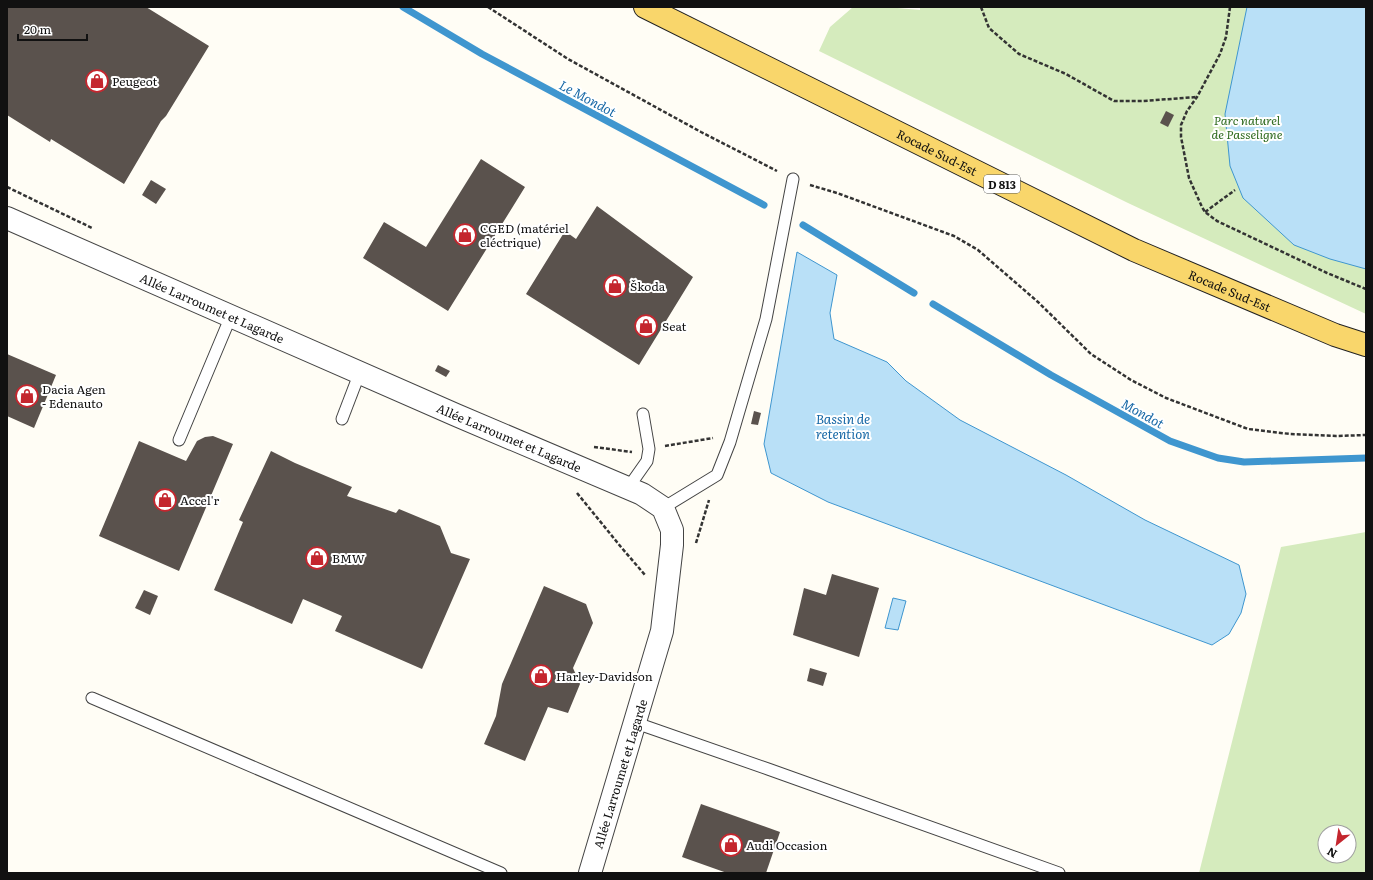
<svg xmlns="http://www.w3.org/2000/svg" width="1373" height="880" font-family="Literata,serif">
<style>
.green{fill:#d5ebbd;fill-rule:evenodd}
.water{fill:#b9e0f7;stroke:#3f96cf}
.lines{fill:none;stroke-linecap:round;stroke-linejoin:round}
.stream{stroke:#3f96cf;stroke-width:7}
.building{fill:#5a524d}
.service-casing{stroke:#444;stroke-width:13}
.minor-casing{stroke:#444;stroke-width:24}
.primary-casing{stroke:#222;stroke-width:24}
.path{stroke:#333;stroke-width:2.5;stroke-dasharray:4 2;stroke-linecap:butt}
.service{stroke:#fff;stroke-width:11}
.minor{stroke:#fff;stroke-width:22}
.primary{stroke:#f9d66b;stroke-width:22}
.labels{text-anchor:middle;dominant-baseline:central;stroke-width:4;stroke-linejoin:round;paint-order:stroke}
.shield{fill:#fff;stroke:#585858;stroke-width:1}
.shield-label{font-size:11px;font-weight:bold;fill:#111}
.poi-label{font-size:12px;fill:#111;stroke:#fff;text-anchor:start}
.park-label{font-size:12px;font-style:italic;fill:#2f6b1f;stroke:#fff}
.street-label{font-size:12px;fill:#111;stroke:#fff}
.water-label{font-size:13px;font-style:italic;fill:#1768a6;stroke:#fff}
</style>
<rect width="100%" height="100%" fill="#fffdf5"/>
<g class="green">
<path d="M853,7H886L920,10V7H1366V314L1128,203L819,51L830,27Z"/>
<path d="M1366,532V873H1199L1281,547ZM1325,832H1349V856H1325Z"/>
</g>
<g class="water">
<path d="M1247,7H1366V269L1330,259L1294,245L1243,198L1230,166L1225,114Z"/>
<path d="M797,252L837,275L830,313L834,339L887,362L906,381L960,420L1066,475L1145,520L1239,565L1246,594L1241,613L1229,634L1212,645L828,502L771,473L764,444Z"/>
<path d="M893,598L906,601L898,630L885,628Z"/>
</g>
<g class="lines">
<g class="stream">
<path d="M403,7L482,54L764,205"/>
<path d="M803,225L914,293"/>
<path d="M933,304L1051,375L1170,441L1218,458L1244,462L1366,458"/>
</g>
</g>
<g class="building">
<path d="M7,7H146L209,46L166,116L161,121L124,184L51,139L50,142L7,115Z"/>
<path d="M1166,111L1174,115L1168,127L1160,123Z"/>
<path d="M481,159L525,187L448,311L363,258L384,222L426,247Z"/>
<path d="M151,180L166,189L156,204L142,195Z"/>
<path d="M597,206L693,277L639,365L526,294L565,231L576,239Z"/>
<path d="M7,354L56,375L34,428L7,416Z"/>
<path d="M438,365L450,371L446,377L435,371Z"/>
<path d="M754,411L761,413L758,425L751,424Z"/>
<path d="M213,436L233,444L179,571L99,536L139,441L186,461L197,441L205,437Z"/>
<path d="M271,451L295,463L352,487L347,496L396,513L399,509L440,526L451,553L470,559L422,669L335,631L342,616L303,599L292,624L214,590L243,522L239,520Z"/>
<path d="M832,574L879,588L859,657L793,635L804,588L826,595Z"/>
<path d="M544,586L586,604L593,623L573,668L580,684L568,713L548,707L525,761L484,744L496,716L502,684Z"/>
<path d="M144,590L158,596L150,615L135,608Z"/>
<path d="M810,668L827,673L823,686L807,681Z"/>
<path d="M701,804L780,832L766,873H727L682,857Z"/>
</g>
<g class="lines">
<g class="service-casing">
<g id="service">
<path d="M342,419L360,372"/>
<path d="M179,440L231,316"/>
<path d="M628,488L647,461L649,449L643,414"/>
<path d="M663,508L717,475L730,442L766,319L793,179"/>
<path d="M92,698L501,873"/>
<path d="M636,723L768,769L1059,873"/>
</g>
</g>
<g class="minor-casing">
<g id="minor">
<path id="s1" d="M7,218L456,415L642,494L663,508L672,530V545L662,631L590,873"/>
</g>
</g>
<g class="primary-casing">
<g id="primary">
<path id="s2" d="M645,7L1134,250L1335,335L1366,345"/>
</g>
</g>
<g class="path">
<path d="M488,7L568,59L701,132L777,171"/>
<path d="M981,7L989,28L1019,54L1066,74L1114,101H1143L1197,97"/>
<path d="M1230,7L1226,37L1220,54L1197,97L1187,111L1181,125V137L1189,178L1202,207L1205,212L1217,221L1327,273L1366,289"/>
<path d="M810,185L837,193L954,236L978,250L1038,302L1091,354L1131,380L1166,398L1248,429L1290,434L1336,436L1366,435"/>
<path d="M7,187L92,228"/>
<path d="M1205,212L1235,190"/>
<path d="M665,446L713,438"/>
<path d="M594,447L632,452"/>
<path d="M577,493L621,547L645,575"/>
<path d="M696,543L709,500"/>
</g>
<use href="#service" class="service"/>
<use href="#minor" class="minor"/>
<use href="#primary" class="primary"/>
</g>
<defs>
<g id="shop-ring" transform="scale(1.15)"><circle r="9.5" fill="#fff" stroke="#c4262e" stroke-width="1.5"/><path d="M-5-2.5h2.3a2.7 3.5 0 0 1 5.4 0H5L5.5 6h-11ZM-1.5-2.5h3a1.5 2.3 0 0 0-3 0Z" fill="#c4262e"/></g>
</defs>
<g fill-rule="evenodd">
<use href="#shop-ring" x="97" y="81"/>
<use href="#shop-ring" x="465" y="235"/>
<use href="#shop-ring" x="615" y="286"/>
<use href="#shop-ring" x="646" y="326"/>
<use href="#shop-ring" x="27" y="396"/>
<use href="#shop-ring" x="165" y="500"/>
<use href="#shop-ring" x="317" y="558"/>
<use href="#shop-ring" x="541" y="676"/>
<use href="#shop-ring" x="731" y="845"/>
</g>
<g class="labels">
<rect class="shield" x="984" y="175" width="36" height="18" rx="3"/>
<g class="shield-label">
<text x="1002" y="184">D 813</text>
</g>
<g class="poi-label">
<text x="112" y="81">Peugeot</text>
<text x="480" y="228">CGED (matériel<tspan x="480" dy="14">eléctrique)</tspan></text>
<text x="630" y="286">Škoda</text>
<text x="662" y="326">Seat</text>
<text x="42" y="389">Dacia Agen<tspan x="42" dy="14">- Edenauto</tspan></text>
<text x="180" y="500">Accel'r</text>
<text x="332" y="558">BMW</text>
<text x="556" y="676">Harley-Davidson</text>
<text x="746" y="845">Audi Occasion</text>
</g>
<g class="park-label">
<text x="1247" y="120">Parc naturel<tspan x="1247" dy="14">de Passeligne</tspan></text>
</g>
<g class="street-label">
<text stroke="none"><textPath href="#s2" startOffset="326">Rocade Sud-Est</textPath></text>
<text stroke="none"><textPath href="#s2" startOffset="650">Rocade Sud-Est</textPath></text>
<text stroke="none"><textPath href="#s1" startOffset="224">Allée Larroumet et Lagarde</textPath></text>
<text stroke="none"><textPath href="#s1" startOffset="548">Allée Larroumet et Lagarde</textPath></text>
<text transform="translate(620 774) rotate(-73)">Allée Larroumet et Lagarde</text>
</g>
<g class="water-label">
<text transform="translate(588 98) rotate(28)">Le Mondot</text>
<text transform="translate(1143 413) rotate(29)">Mondot</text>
<text x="843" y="418">Bassin de<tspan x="843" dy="15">retention</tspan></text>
</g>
</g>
<rect width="1373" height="880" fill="none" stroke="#111111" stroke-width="16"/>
<g transform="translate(1337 844) rotate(210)"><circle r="19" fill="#ffffff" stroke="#a0a0a0"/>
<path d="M0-3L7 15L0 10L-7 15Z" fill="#c4262e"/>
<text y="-6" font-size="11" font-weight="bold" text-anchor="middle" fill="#111111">N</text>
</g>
<path d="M18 34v6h69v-6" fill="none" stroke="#111111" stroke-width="2"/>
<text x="24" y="34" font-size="12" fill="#111111" stroke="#ffffff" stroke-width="3" paint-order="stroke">20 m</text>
</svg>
